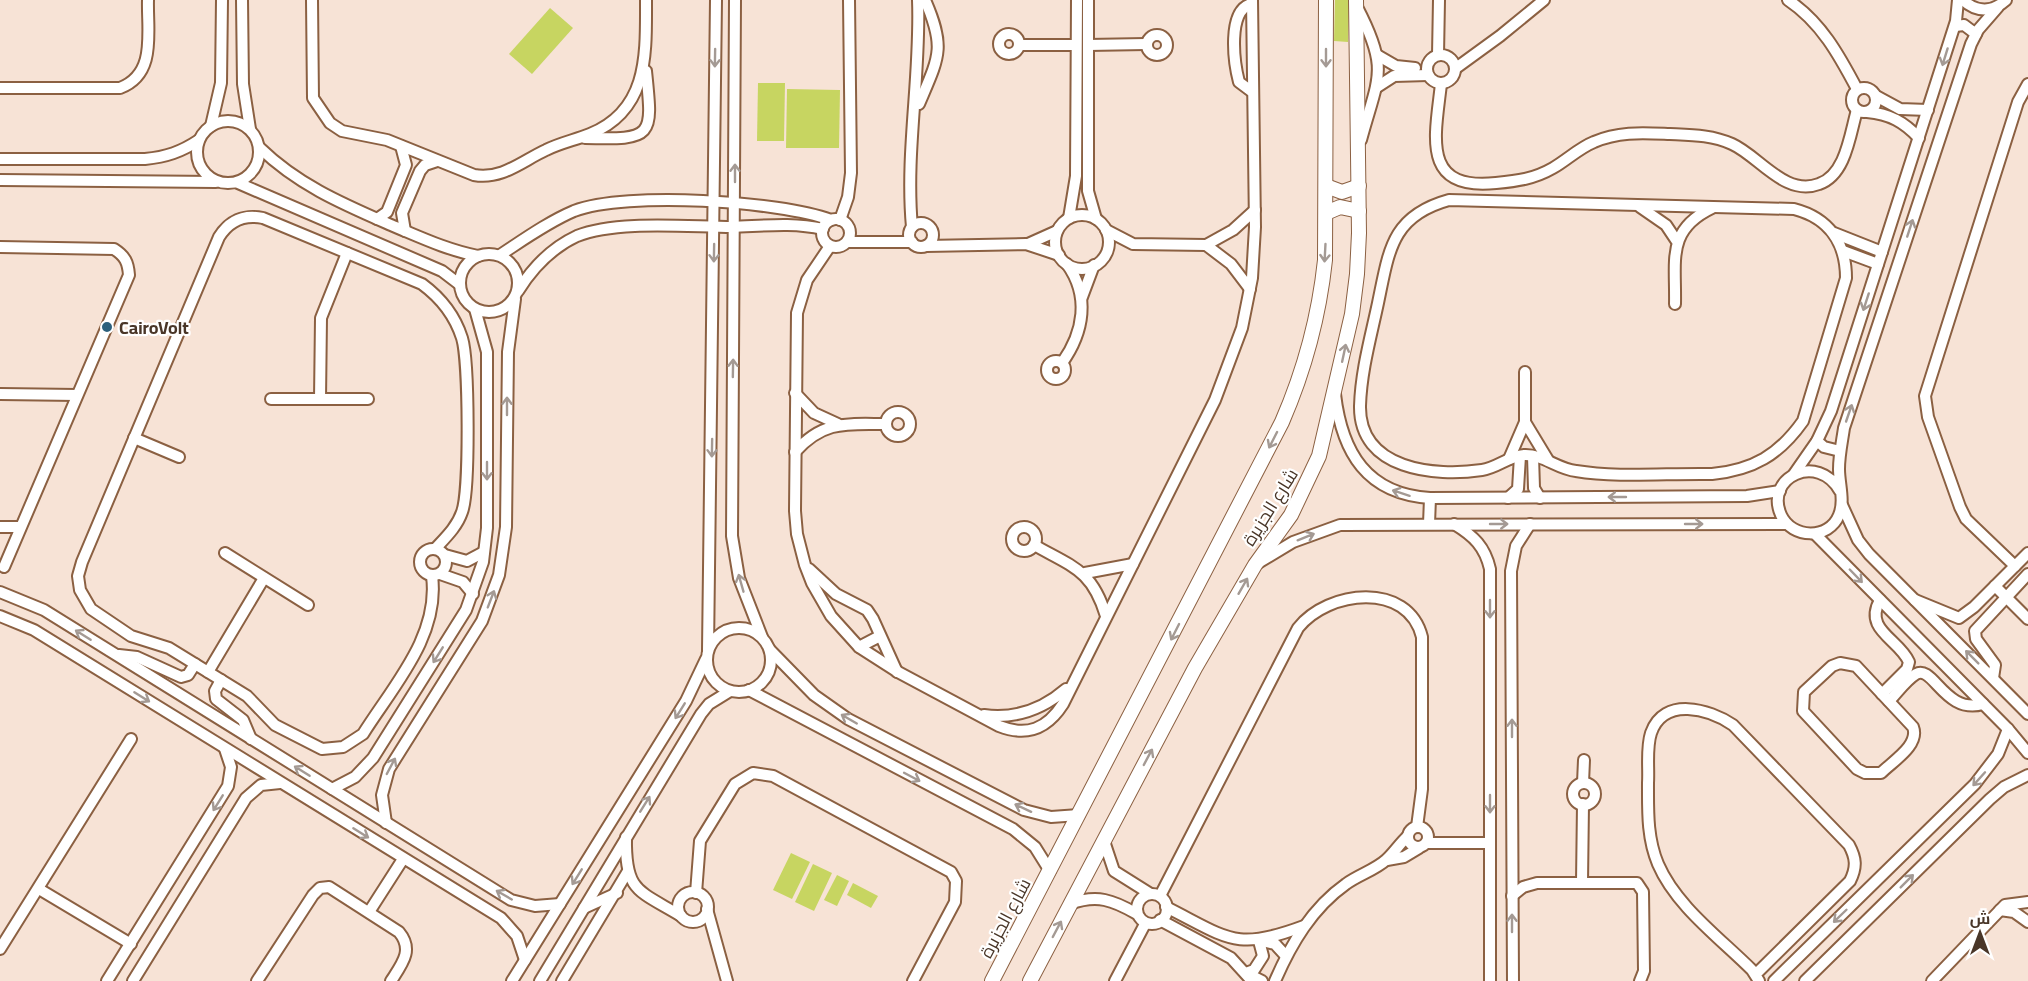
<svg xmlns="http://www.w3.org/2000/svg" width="2028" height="981" font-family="Georgia,Cairo,serif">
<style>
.green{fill:#c7d561}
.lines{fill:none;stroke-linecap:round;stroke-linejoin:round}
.minor-casing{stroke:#8b6042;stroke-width:14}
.major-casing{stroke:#8b6042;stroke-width:16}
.minor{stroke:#fff;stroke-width:10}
.major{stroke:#fff;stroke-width:14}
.oneway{stroke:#a49a94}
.poi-dot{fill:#2c607c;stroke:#fff;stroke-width:2}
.labels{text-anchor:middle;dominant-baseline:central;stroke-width:4.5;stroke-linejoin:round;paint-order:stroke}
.poi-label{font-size:18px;font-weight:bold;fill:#493628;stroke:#fff;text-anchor:start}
.street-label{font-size:18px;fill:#493628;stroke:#fff}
</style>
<rect width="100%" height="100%" fill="#f7e3d6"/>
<g class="green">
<path d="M1335,0H1349L1348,42L1334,41Z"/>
<path d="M550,8L573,28L532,74L509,54Z"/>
<path d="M758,83H785L784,141H757Z"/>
<path d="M787,89L840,90L839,148H786Z"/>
<path d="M791,853L810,862L792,899L773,890Z"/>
<path d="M813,864L832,873L814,911L795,902Z"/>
<path d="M837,875L849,881L837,906L824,900Z"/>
<path d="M853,883L878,896L871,908L847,895Z"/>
</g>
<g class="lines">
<g class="minor-casing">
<g id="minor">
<path d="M242,0L243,84L250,129"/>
<path d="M312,0L313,98L330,123L342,131L387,140L474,175C502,180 522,161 546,150C560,143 575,140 590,134C649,110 646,54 646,0"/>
<path d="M735,0L732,536L739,578L762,637"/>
<path d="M1088,0V191L1096,219"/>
<path d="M1788,0C1821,22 1839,55 1857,89"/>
<path d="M1963,0C1977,13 1993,12 2006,0"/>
<path d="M1357,7C1390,70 1378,77 1361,140"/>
<path d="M1955,26L1964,25L1976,34"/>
<circle cx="1009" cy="44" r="10"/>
<circle cx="1157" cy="45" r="10"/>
<path d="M1019,45H1076"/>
<path d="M1088,45L1146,44"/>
<circle cx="1441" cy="69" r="14"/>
<path d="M1377,55L1396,66L1415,68"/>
<path d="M1438,55L1439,0"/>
<path d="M1456,68L1500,36L1544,0"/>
<path d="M1441,84C1435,137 1421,191 1496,183C1517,181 1534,179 1553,168C1567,160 1579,148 1594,142C1619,131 1644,133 1670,134C1692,135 1712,135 1732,144C1759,156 1785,197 1819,184C1846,175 1850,134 1857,110"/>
<path d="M1377,87L1394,76L1428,75"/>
<circle cx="1864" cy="100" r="12"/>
<path d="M0,88H120C157,74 147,32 148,0"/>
<path d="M1251,91L1239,82C1234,63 1227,11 1251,4"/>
<path d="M1876,96L1900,109L1928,110"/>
<path d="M919,104C939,57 946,48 925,0"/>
<path d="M1867,112C1890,114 1904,122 1919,138"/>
<circle cx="228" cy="152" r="31"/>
<path d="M211,126L221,83L222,0"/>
<path d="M585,138C654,140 653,137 646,71"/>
<path d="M260,148C298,185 343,204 391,225C420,237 447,250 478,256"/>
<path d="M0,159H145C166,157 181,152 199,140"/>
<path d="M0,180L216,182"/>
<path d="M238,183L442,271L459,284"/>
<path d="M1449,200L1794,209C1829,218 1846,243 1846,278L1803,421C1779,455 1753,470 1712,474C1668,473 1618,478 1576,471C1557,469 1543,454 1524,455C1509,456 1497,468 1482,470C1435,477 1359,470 1360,406C1361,371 1371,336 1378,303C1389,251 1391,216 1449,200Z"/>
<path d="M1640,207L1666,225L1676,240"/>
<circle cx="1082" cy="242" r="27"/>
<path d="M1069,218L1076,176L1077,0"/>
<path d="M377,219L387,212L406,165L401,146"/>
<circle cx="836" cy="233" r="14"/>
<path d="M840,220L848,197L851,173L849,0"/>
<circle cx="921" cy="235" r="12"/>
<path d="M912,227C905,152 921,75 918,0"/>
<path d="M1106,230L1133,244L1206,245L1233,230L1255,210"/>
<path d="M405,231L402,213L420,171L425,165L437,161"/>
<path d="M1834,233L1882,252"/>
<path d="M847,242H912"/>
<path d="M1028,244L1057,231"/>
<path d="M1206,245L1231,264L1250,289"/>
<path d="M830,246L807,280L797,313L795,511L797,534L805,565L812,583L831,616L859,647L898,672L999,726C1027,737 1047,729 1063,704L1215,400L1242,328L1252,278L1255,227L1252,0"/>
<path d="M926,246L1026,244L1059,255"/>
<path d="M0,247L114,249C125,256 128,262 129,275L4,567"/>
<path d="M1843,251L1878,264"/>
<circle cx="489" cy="283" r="29"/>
<path d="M500,255C523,240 548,222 574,211C627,191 779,201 831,220"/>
<path d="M518,291C533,267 551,248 577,236C617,220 688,227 732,227C763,226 792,222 823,229"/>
<path d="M1082,297L1094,265"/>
<path d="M1675,304C1676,260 1666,230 1712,208"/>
<circle cx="1056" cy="370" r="9"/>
<path d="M1062,363C1084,332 1090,296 1067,264"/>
<path d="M795,393L814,413L838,424"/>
<path d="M0,394L77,395"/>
<path d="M1335,394C1342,453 1367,494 1430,498L1747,496L1780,491"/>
<path d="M271,399H368"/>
<path d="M320,399L321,318L347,253"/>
<circle cx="898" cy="424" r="12"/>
<path d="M1525,422L1548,460"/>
<path d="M134,438L179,457"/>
<path d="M1817,441L1824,447L1840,451"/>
<path d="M795,452C823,420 847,424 886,424"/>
<path d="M1533,456L1534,488L1540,498"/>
<path d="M1509,459L1525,422V372"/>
<path d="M1794,474L1817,441L1831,411L1956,21L1958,0"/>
<path d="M1840,491C1818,452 1764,477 1781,515C1792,539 1829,540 1839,515C1845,501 1839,484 1839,469C1839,455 1842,442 1844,428L1971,44L1978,30L1998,7"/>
<path d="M1508,498L1518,489L1520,456"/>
<path d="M1842,505L1858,540L1869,554L2028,714"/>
<path d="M1429,524L1430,498"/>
<path d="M1454,524C1474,536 1485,547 1490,569V981"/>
<path d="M0,527H19"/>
<circle cx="1024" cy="539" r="12"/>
<path d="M1815,534L2008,729L2028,753"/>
<path d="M1034,545C1073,567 1092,570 1106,616"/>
<circle cx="433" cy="562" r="13"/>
<path d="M225,553L308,605"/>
<path d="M445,555L467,561L484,552"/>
<path d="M1258,563L1293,542L1340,525L1786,524"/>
<path d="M2015,566L1966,519L1960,507L1928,417L1925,396L2018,102L2028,84"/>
<path d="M809,569L836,594L867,610L873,619L897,672"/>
<path d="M1085,573L1133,564"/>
<path d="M440,574L463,582L473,594"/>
<path d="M432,576C440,636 393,686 363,734L343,747L322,749L275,725L247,696L169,648L131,636L91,609L80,590L78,576L82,562L219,237C229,221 244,214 263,218L422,284C441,298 455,316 462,338C469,361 470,491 462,512C457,527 445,538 435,549"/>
<path d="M1995,586L2028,619"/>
<path d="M0,592L44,610L511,900L535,906L560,904"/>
<path d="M1880,600C1863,630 1899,639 1909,662L1907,669L1882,694"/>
<path d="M1915,600L1959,618L1974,607L2028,553"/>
<path d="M0,616L34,630L501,918L517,936L525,960"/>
<circle cx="739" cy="660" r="32"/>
<path d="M859,647L880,636"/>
<path d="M708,650L716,0"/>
<path d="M770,650L814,695L848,719L1024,810L1051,817L1079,815"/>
<path d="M119,655L137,657L181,677L188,675L195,664"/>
<path d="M1840,663L1856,666L1913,727C1920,745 1893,761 1881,773H1865L1857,769L1803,711L1804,692L1832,666Z"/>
<path d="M208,672L264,578"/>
<path d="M1993,678L1995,665L1976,639L1975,631L2028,574"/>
<path d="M221,680L215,691L216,699L243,720L251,739"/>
<path d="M749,690L1013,829L1035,847L1050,871"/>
<path d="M1889,701C1897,693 1906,680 1916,674C1933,664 1945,715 1983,704"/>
<path d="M984,715C1015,719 1043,709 1066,689"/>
<path d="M1583,783L1584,760"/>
<circle cx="1584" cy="794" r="11"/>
<path d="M332,789L355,777L373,758L466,610L483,562L487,528V352L475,309"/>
<path d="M386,823L382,795L389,769L482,621L499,575L506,527L508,352L515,299"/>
<circle cx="1418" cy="837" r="10"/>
<path d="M626,837C625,892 638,890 681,916"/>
<path d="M1104,841L1114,871L1149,893"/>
<path d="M1426,843H1490"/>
<path d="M1387,860L1404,857L1419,848"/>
<path d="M1582,882L1583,804"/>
<path d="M39,889L131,944"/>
<circle cx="693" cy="907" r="15"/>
<path d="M696,893L700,841L735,784L753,773L773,776L951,872L956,881L955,902L913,981"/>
<circle cx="1152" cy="909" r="15"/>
<path d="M1161,894L1298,628C1328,590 1408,581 1422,637V789L1417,827"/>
<path d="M1512,896L1523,887L1537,883H1637L1643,892L1644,971L1640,981"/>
<path d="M1070,904C1097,894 1113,900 1137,914"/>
<path d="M1166,907C1228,938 1235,952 1304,926"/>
<path d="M584,908L617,893"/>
<path d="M707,909L727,981"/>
<path d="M2000,910L2014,912L2028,922"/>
<path d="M369,912L403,859"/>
<path d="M1160,920L1231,958L1252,981"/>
<path d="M1262,941L1275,944L1286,956"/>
<path d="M0,949L131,739"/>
<path d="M1758,972L1850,881C1857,867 1856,858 1849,845L1733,725C1709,709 1664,696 1651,733C1646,748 1649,768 1648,783C1648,811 1647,838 1658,864C1676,906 1720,938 1752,970L1759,981"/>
<path d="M1246,973L1254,970L1263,956L1259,941"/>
<path d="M1246,973L1262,981"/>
<path d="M107,981L228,786L231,767L225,749"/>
<path d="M133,981L246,798L261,785L280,783"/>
<path d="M257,981L313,895L320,888L329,887L399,932C414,950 402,964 391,981"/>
<path d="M512,981L686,701L706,659"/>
<path d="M540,981L701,714L709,704L730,691"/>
<path d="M562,981L628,871"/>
<path d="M1115,981L1145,924"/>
<path d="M1275,981C1291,944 1312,908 1346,884C1358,875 1375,870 1386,860C1394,853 1400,843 1408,836"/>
<path d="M1513,981L1511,571L1516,546L1530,524"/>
<path d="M1774,981L1975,784L1998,754L2008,729"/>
<path d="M1805,981L1990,799L2004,787L2028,775"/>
<path d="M1932,981L2005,905L2028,902"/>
</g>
</g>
<g class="major-casing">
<g id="major">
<path d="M1326,186L1342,192L1359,186"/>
<path d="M1326,213L1340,207L1359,211"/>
<path d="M992,981L1282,422C1305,369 1319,317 1325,260L1326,0"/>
<path d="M1030,981L1195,668L1255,565L1291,515L1319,456L1352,314L1357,274L1359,233L1356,0"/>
</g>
</g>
<use href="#minor" class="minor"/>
<use href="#major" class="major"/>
</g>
<defs><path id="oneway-shaft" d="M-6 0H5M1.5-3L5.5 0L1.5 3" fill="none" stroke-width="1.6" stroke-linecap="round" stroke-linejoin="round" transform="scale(1.5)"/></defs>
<g class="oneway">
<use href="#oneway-shaft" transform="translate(1945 57) rotate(107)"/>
<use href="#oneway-shaft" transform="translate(715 58) rotate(91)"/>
<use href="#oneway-shaft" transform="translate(1326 58) rotate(90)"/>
<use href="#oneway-shaft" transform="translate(735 173) rotate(-90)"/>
<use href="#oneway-shaft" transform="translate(1910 228) rotate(-72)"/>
<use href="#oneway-shaft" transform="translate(714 253) rotate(91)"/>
<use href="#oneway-shaft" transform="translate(1325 253) rotate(93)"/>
<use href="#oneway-shaft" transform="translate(1866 302) rotate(108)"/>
<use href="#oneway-shaft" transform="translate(1344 353) rotate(-78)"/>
<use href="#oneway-shaft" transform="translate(733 368) rotate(-89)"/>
<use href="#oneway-shaft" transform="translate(507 406) rotate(-90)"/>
<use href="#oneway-shaft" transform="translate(1849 413) rotate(-71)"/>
<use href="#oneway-shaft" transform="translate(1273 440) rotate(117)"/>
<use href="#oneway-shaft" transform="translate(712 448) rotate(91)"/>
<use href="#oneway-shaft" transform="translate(487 471) rotate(90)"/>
<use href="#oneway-shaft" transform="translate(1401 493) rotate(-162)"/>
<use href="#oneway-shaft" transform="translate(1617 497) rotate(180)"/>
<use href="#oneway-shaft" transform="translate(1499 524)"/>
<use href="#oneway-shaft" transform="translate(1694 524)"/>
<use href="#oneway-shaft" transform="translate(1306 537) rotate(-22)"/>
<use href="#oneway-shaft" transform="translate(1856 576) rotate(46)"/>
<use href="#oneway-shaft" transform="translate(741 583) rotate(-106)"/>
<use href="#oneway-shaft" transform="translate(1243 586) rotate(-60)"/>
<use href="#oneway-shaft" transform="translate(491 599) rotate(-69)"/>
<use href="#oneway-shaft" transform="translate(1490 609) rotate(90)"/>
<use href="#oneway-shaft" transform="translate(1175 632) rotate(117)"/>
<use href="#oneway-shaft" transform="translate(83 635) rotate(-148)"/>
<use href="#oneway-shaft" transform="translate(438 655) rotate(122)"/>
<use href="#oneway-shaft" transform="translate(1972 657) rotate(-135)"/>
<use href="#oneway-shaft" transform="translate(142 697) rotate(32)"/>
<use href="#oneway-shaft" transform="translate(680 711) rotate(122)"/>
<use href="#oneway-shaft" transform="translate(849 719) rotate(-150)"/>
<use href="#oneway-shaft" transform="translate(1512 728) rotate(-90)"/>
<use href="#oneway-shaft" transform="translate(1148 757) rotate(-62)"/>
<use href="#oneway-shaft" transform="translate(391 766) rotate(-62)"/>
<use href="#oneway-shaft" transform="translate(302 771) rotate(-148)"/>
<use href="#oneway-shaft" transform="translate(912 777) rotate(28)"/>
<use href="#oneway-shaft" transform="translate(1979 779) rotate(132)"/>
<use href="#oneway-shaft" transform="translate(218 803) rotate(122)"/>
<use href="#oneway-shaft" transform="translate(645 804) rotate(-58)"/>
<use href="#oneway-shaft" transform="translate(1490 804) rotate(90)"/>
<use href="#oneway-shaft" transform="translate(1023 808) rotate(-155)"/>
<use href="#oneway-shaft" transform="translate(361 833) rotate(32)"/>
<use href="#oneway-shaft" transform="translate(577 877) rotate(122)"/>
<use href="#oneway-shaft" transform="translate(1907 881) rotate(-45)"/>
<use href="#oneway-shaft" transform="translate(504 895) rotate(-150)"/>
<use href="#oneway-shaft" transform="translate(1840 916) rotate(136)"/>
<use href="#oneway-shaft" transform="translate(1512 923) rotate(-90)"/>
<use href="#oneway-shaft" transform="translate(1057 929) rotate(-62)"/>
</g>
<circle class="poi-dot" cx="107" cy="327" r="6"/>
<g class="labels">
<g class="poi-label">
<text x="119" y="327">CairoVolt</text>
</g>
<g class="street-label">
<text transform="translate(1270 507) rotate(-58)">شارع الجزيرة</text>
<text transform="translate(1005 918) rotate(-62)">شارع الجزيرة</text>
</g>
</g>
<g transform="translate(1980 933)" stroke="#ffffff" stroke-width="4.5" paint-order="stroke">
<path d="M0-4.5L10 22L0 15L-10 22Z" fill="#493628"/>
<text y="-9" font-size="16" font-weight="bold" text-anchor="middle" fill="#493628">ش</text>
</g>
</svg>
